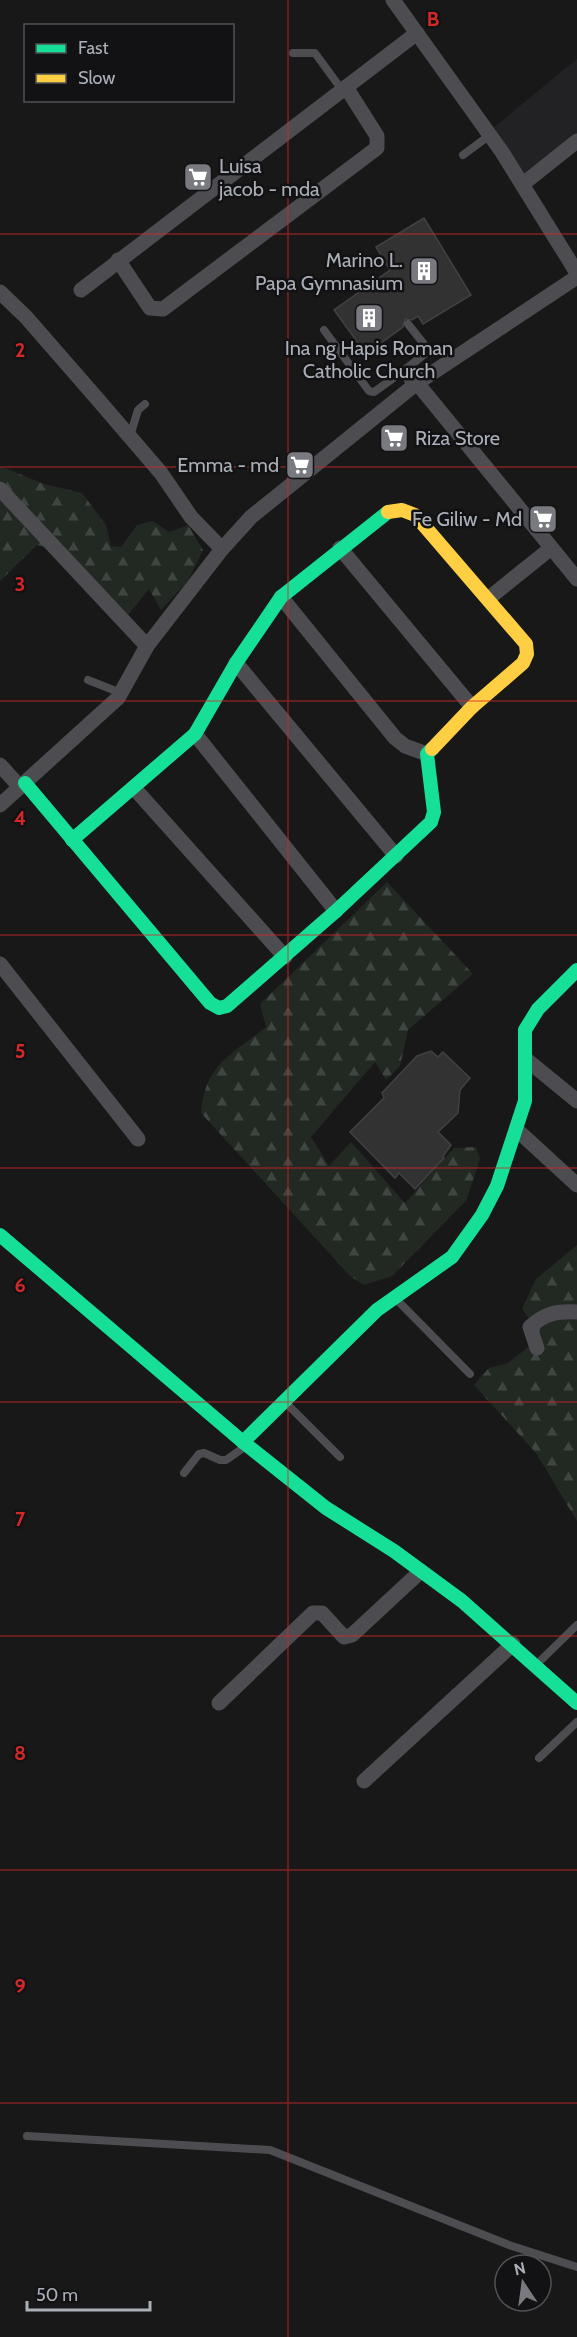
<svg xmlns="http://www.w3.org/2000/svg" width="577" height="2337" font-family="Cabin,sans-serif">
<style>
.built{fill:#222224}
.forest{fill:url(#forest-firs)}
.building{fill:#323233;stroke:#414144;stroke-width:1.5}
.lines{fill:none;stroke-linecap:round;stroke-linejoin:round}
.lane{stroke:#4d4d51;stroke-width:8}
.street{stroke:#4d4d51;stroke-width:15}
.fast{stroke:#16e098;stroke-width:14}
.slow{stroke:#ffcf43;stroke-width:14}
.grid{fill:none;stroke:#d62828;stroke-width:1.5;stroke-opacity:0.55}
.labels{text-anchor:middle;dominant-baseline:central;stroke-width:5;stroke-linejoin:round;paint-order:stroke}
.poi-label{font-size:20px;fill:#abafb7;stroke:#121214;text-anchor:end}
.grid-label{font-size:20px;text-anchor:middle;font-weight:bold;fill:#d62828;stroke:#121214;stroke-width:5;stroke-linejoin:round;paint-order:stroke}
</style>
<defs>
<pattern id="forest-firs" width="22" height="20" patternUnits="userSpaceOnUse" patternTransform="scale(1.5)"><rect width="22" height="20" fill="#222822"/><path d="M5 1l3.5 6h-7zM16 11l3.5 6h-7z" fill="#3f4540"/></pattern>
</defs>
<rect width="100%" height="100%" fill="#181818"/>
<path class="built" d="M577,59V140L523,184L488,132Z"/>
<g class="forest">
<path d="M0,466L44,484L82,493L106,525L111,546L121,547L137,525L153,521L169,532L188,525L203,550L188,581L161,610L149,589L128,615L65,551L37,545L0,581Z"/>
<path d="M387,882L473,974L408,1030L400,1066L386,1080L375,1062L311,1137L329,1166L351,1142L405,1203L454,1148L476,1147L480,1159L466,1201L392,1276L364,1285L350,1276L201,1113C205,1064 231,1055 266,1027L260,1004Z"/>
<path d="M577,1245V1521L536,1453L474,1385L489,1368L508,1363L542,1336L522,1309L536,1279Z"/>
</g>
<g class="building">
<path d="M424,218L471,295L423,324L418,316L412,320L405,319L403,327L366,354L334,310L390,270L376,247Z"/>
<path d="M431,1051L438,1057L443,1052L470,1078L460,1090L458,1113L438,1132L451,1145L443,1156L444,1158L415,1189L399,1173L395,1178L350,1132L384,1098L382,1093L417,1056Z"/>
</g>
<g class="lines">
<g class="lane">
<path d="M293,53H315L342,90"/>
<path d="M463,155L490,135"/>
<path d="M408,324L427,348L426,353L402,372L413,387"/>
<path d="M324,330L369,391L374,392L402,372"/>
<path d="M130,436L138,410L145,404"/>
<path d="M88,680L121,693"/>
<path d="M396,1299L470,1374"/>
<path d="M285,1402L340,1457"/>
<path d="M184,1473L199,1454L204,1453L220,1460H226L246,1446"/>
<path d="M537,1664L577,1625"/>
<path d="M539,1758L577,1722"/>
<path d="M27,2136L270,2150L509,2245L577,2267"/>
</g>
<g class="street">
<path d="M393,0L502,152L577,273"/>
<path d="M523,184L577,141"/>
<path d="M118,260L150,308L163,309L377,148V136L346,87"/>
<path d="M81,290L417,33"/>
<path d="M0,292L26,317L100,402L161,473L191,517L222,549"/>
<path d="M417,383L577,579"/>
<path d="M0,489L147,646"/>
<path d="M340,548L472,707"/>
<path d="M281,597L395,738L405,746L427,754"/>
<path d="M489,598L550,549"/>
<path d="M236,663L396,856"/>
<path d="M195,734L336,911"/>
<path d="M0,765L20,787"/>
<path d="M134,788L285,957"/>
<path d="M0,805L118,698L147,646L222,549L251,517L417,383L577,277"/>
<path d="M0,964L138,1139"/>
<path d="M527,1060L577,1101"/>
<path d="M517,1130L577,1185"/>
<path d="M537,1348L530,1327C545,1313 557,1311 577,1312"/>
<path d="M219,1703L313,1613H322L344,1637L352,1635L421,1571"/>
<path d="M364,1781L513,1644"/>
</g>
<g class="fast">
<path d="M25,783L210,1003L219,1008L227,1006L336,911L431,822L434,812L427,754L432,749"/>
<path d="M72,840L195,734L236,663L281,597L388,512"/>
<path d="M0,1235L243,1442L326,1508L394,1551L462,1601L577,1703"/>
<path d="M243,1442L377,1310L452,1257L482,1215L497,1186L525,1101V1030L538,1009L577,970"/>
</g>
<path class="slow" d="M388,512L402,510L415,515L526,644L527,654L523,663L472,707L432,749"/>
</g>
<path class="grid" d="M288,0V2337M0,234H577M0,467H577M0,701H577M0,935H577M0,1168H577M0,1402H577M0,1636H577M0,1870H577M0,2103H577"/>
<defs>
<g id="supermarket-square" transform="scale(1.5)"><rect x="-9" y="-9" width="18" height="18" rx="4" fill="#787a7f" stroke="#121214"/><path d="M-6-5.5h2.5l.6 2H6L4.5 2H-2.5L-4.4-4H-6ZM-1.5 3.2a1.3 1.3 0 1 0 .1 0ZM3 3.2a1.3 1.3 0 1 0 .1 0Z" fill="#fff"/></g>
<g id="building-square" transform="scale(1.5)"><rect x="-9" y="-9" width="18" height="18" rx="4" fill="#787a7f" stroke="#121214"/><path d="M-4-6H4V6H1V3H-1V6H-4ZM-2.5-4.3h1.7v1.8h-1.7ZM.8-4.3h1.7v1.8H.8ZM-2.5-1h1.7V.8h-1.7ZM.8-1h1.7V.8H.8Z" fill="#fff"/></g>
</defs>
<g fill-rule="evenodd">
<use href="#supermarket-square" x="198" y="177"/>
<use href="#building-square" x="424" y="271"/>
<use href="#building-square" x="369" y="318"/>
<use href="#supermarket-square" x="394" y="438"/>
<use href="#supermarket-square" x="300" y="465"/>
<use href="#supermarket-square" x="543" y="519"/>
</g>
<g class="labels">
<g class="poi-label">
<text x="219" y="166" text-anchor="start">Luisa<tspan x="219" dy="23">jacob - mda</tspan></text>
<text x="403" y="260">Marino L.<tspan x="403" dy="23">Papa Gymnasium</tspan></text>
<text x="369" y="348" text-anchor="middle">Ina ng Hapis Roman<tspan x="369" dy="23">Catholic Church</tspan></text>
<text x="415" y="438" text-anchor="start">Riza Store</text>
<text x="279" y="465">Emma - md</text>
<text x="522" y="519">Fe Giliw - Md</text>
</g>
</g>
<g class="grid-label">
<text x="433" y="26">B</text>
<text x="20" y="357">2</text>
<text x="20" y="591">3</text>
<text x="20" y="825">4</text>
<text x="20" y="1058">5</text>
<text x="20" y="1292">6</text>
<text x="20" y="1526">7</text>
<text x="20" y="1760">8</text>
<text x="20" y="1993">9</text>
</g>
<rect x="24" y="24" width="210" height="78" fill="#121214" stroke="#4f5155" stroke-width="1.5"/>
<rect x="36" y="44" width="30" height="9" fill="#16e098" stroke="#4f5155" stroke-width="1.5"/>
<text x="78" y="54" font-size="18" fill="#abafb7">Fast</text>
<rect x="36" y="74" width="30" height="9" fill="#ffcf43" stroke="#4f5155" stroke-width="1.5"/>
<text x="78" y="84" font-size="18" fill="#abafb7">Slow</text>
<g transform="translate(523 2283) rotate(347)"><circle r="28" fill="#121214" stroke="#4f5155" stroke-width="1.5"/>
<path d="M0-4.5L10 22L0 15L-10 22Z" fill="#787a7f"/>
<text y="-9" font-size="16" font-weight="bold" text-anchor="middle" fill="#abafb7">N</text>
</g>
<path d="M27 2301v9h123v-9" fill="none" stroke="#abafb7" stroke-width="3"/>
<text x="36" y="2301" font-size="18" fill="#abafb7" stroke="#121214" stroke-width="4.5" paint-order="stroke">50 m</text>
</svg>
